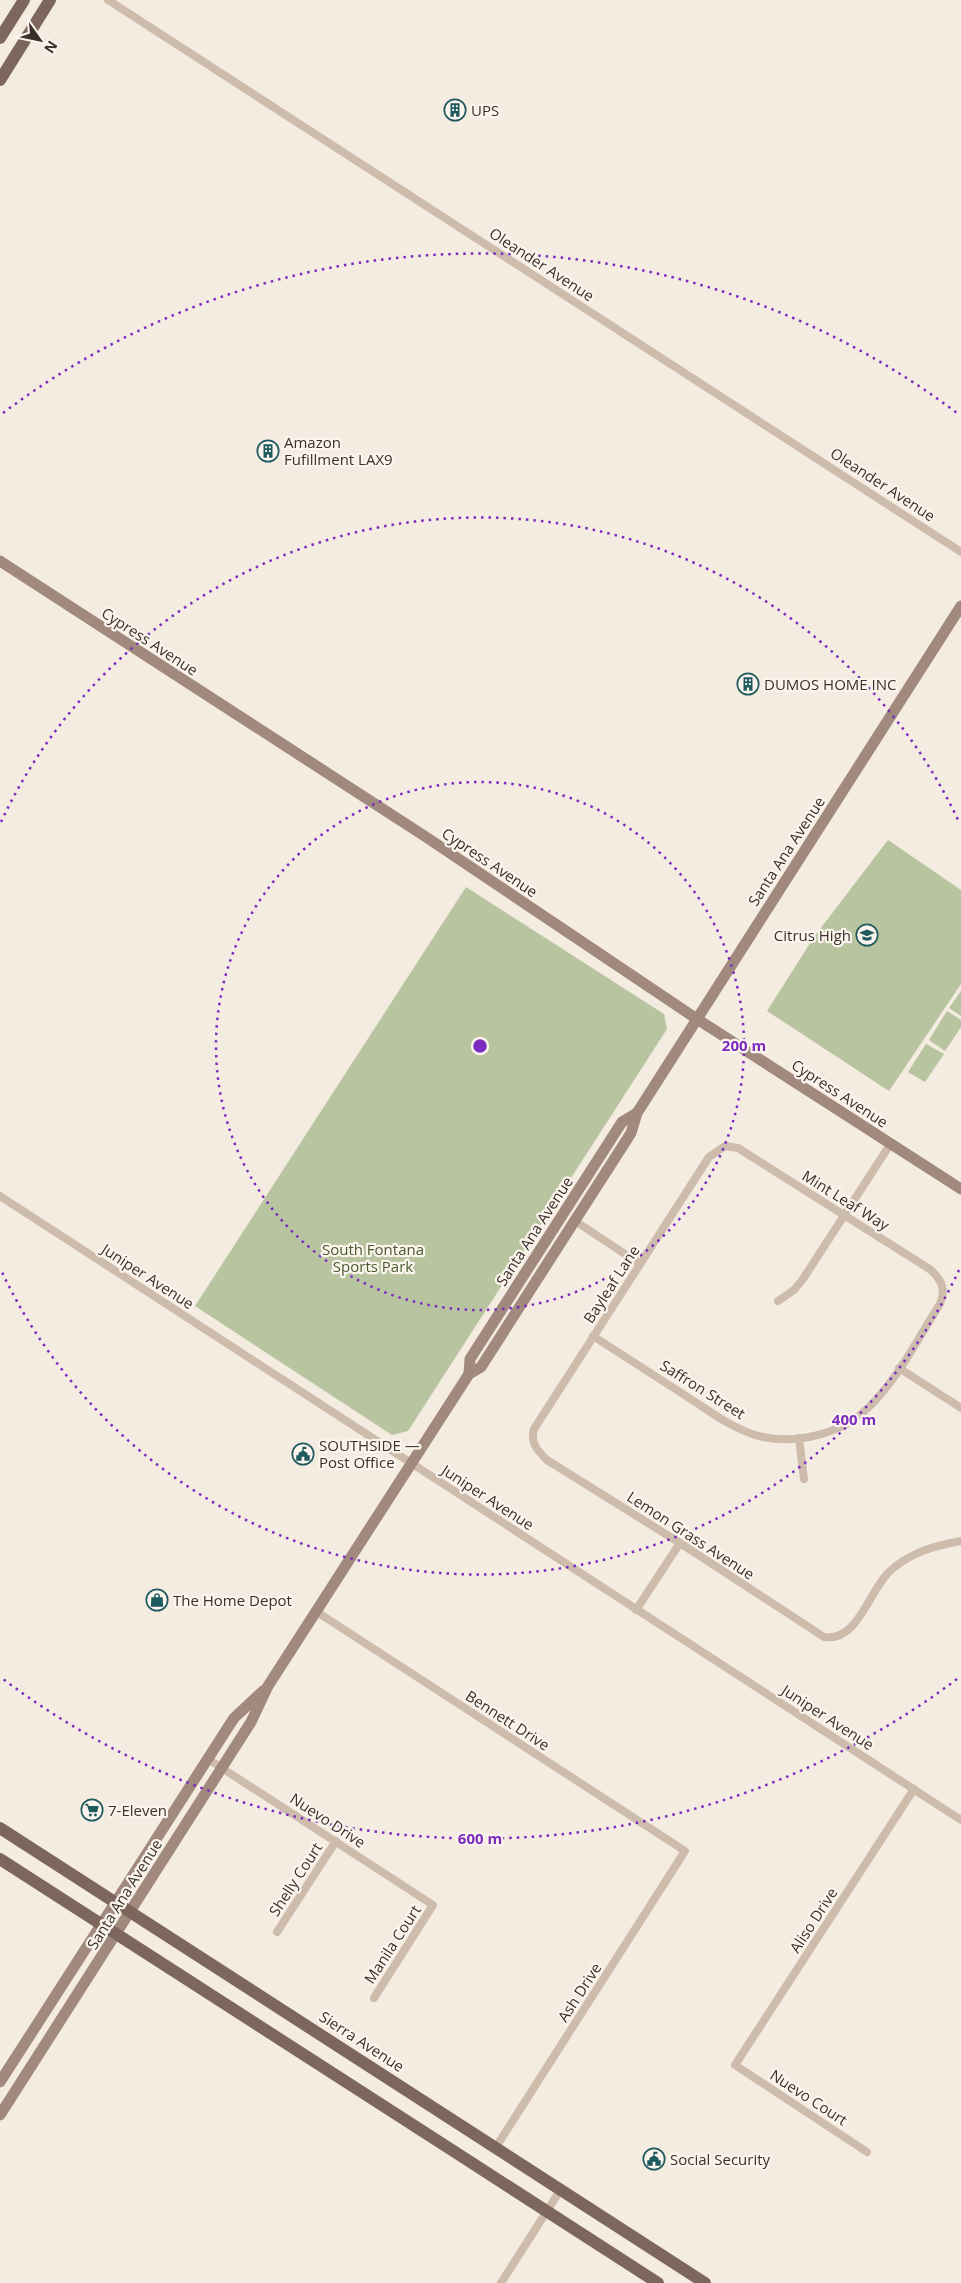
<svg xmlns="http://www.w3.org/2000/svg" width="961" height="2283" font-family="'Open Sans',sans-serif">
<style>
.green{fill:#b8c4a0}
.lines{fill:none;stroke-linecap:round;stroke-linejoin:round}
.street{stroke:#cdbbac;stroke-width:8}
.secondary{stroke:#a18a7d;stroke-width:11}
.primary{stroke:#7d675c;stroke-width:12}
.ring{fill:none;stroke:#7b2cbf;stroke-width:2.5;stroke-dasharray:2.5 5}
.labels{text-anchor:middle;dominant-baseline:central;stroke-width:4.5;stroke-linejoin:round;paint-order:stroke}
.poi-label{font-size:15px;fill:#3b302b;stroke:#fbf5ee;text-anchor:start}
.street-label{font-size:15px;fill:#3b302b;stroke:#fbf5ee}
.park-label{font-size:15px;fill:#4a5a2e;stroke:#fbf5ee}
.centre{fill:#7b2cbf;stroke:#fbf5ee;stroke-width:2.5}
.ring-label{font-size:15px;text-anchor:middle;font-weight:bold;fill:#7b2cbf;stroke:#fbf5ee;stroke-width:4.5;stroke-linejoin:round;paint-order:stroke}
</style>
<rect width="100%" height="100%" fill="#f4ebe1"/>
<g class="green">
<path d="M888,840L961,890V984L889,1091L767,1011L814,937Z"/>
<path d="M466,887L664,1014L667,1029L408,1431L392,1435L195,1306Z"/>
<path d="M961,991V1016L949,1008Z"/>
<path d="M947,1011L961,1020V1027L945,1051L929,1040Z"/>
<path d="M926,1044L944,1054L925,1082L908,1072Z"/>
</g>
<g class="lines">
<g class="street">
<path d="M108,0L961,552"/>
<path d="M0,1196L961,1820"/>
<path d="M575,1221L640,1264"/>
<path d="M778,1301L794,1290L803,1279L891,1143"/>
<path d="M593,1336C624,1356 655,1376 686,1396C708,1410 730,1427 755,1435C792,1446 841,1435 869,1407C898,1379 918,1338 940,1304C946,1289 942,1281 931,1270L738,1148L725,1146L709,1157L534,1429C530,1443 537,1450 547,1460L680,1543L824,1637C857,1642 868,1594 888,1573C908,1553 934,1546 961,1541"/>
<path d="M899,1368L961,1408"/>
<path d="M799,1438L804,1479"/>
<path d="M636,1610L680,1543"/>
<path d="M317,1612L685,1851L496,2147"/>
<path d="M208,1759L433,1905L374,1998"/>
<path d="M277,1932L336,1841"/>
<path d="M867,2152L735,2065L914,1789"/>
<path d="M501,2283L561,2189"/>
</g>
<g class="secondary">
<path d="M0,561L426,837L697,1019L961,1189"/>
<path d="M469,1374L470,1359L622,1122L637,1113"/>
<path d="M0,2082L234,1718L263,1691"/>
<path d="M0,2115L251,1722L268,1686L469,1374L481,1367L631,1133L637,1113L961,606"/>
</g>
<g class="primary">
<path d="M0,38L24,0"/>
<path d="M0,80L50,0"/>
<path d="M0,1828L705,2283"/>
<path d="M0,1859C218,2001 439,2141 658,2283"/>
</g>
</g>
<g class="ring">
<circle cx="480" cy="1046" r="264"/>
<path d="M959 1270A529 529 0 0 1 1 1270M1 822A529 529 0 0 1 959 822"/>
<path d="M957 1679A793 793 0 0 1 3 1679M3 413A793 793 0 0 1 957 413"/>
</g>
<defs>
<g id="building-ring" transform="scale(1.125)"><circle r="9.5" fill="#fbf5ee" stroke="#1f5a5e" stroke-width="1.5"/><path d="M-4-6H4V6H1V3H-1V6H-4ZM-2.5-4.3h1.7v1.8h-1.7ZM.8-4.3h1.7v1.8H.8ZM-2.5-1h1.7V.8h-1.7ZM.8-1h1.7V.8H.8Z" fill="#1f5a5e"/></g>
<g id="school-ring" transform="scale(1.125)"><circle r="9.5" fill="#fbf5ee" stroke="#1f5a5e" stroke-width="1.5"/><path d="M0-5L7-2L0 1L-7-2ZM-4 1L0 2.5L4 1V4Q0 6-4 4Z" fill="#1f5a5e"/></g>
<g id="civic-ring" transform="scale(1.125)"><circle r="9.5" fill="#fbf5ee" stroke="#1f5a5e" stroke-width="1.5"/><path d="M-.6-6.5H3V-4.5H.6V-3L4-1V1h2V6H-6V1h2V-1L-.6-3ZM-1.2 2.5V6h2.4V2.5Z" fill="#1f5a5e"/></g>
<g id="shop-ring" transform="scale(1.125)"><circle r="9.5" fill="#fbf5ee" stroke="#1f5a5e" stroke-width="1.5"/><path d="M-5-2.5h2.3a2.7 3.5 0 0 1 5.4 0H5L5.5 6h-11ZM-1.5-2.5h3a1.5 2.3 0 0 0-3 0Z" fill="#1f5a5e"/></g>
<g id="supermarket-ring" transform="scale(1.125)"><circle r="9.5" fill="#fbf5ee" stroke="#1f5a5e" stroke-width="1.5"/><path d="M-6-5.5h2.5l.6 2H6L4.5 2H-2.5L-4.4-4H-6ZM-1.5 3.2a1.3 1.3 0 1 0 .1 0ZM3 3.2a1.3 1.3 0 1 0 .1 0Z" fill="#1f5a5e"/></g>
</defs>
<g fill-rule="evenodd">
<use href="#building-ring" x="455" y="110"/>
<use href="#building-ring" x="268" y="451"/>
<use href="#building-ring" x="748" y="684"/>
<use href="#school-ring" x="867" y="935"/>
<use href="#civic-ring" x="303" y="1454"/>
<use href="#shop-ring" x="157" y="1600"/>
<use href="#supermarket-ring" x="92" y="1810"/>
<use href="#civic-ring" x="654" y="2159"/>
</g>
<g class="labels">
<g class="poi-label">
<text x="471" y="110">UPS</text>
<text x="284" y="442">Amazon<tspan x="284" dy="17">Fufillment LAX9</tspan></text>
<text x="764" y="684">DUMOS HOME INC</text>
<text x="851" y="935" text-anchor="end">Citrus High</text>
<text x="319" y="1445">SOUTHSIDE —<tspan x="319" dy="17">Post Office</tspan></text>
<text x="173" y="1600">The Home Depot</text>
<text x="108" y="1810">7-Eleven</text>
<text x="670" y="2159">Social Security</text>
</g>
<g class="street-label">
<text transform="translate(542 264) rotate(33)">Oleander Avenue</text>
<text transform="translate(883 484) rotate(33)">Oleander Avenue</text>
<text transform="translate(150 641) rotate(33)">Cypress Avenue</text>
<text transform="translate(786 851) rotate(-57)">Santa Ana Avenue</text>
<text transform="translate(490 862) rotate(34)">Cypress Avenue</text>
<text transform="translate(840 1093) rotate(33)">Cypress Avenue</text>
<text transform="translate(846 1200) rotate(32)">Mint Leaf Way</text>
<text transform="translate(534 1231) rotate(-57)">Santa Ana Avenue</text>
<text transform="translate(148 1276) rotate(33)">Juniper Avenue</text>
<text transform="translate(611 1284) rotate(-57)">Bayleaf Lane</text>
<text transform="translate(703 1389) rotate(32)">Saffron Street</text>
<text transform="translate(488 1497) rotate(33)">Juniper Avenue</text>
<text transform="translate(691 1535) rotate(33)">Lemon Grass Avenue</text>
<text transform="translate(828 1717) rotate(33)">Juniper Avenue</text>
<text transform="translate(508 1720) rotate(33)">Bennett Drive</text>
<text transform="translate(328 1820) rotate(33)">Nuevo Drive</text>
<text transform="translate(295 1879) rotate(-57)">Shelly Court</text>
<text transform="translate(124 1894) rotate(-58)">Santa Ana Avenue</text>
<text transform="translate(813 1920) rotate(-57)">Aliso Drive</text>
<text transform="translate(392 1944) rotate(-57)">Manila Court</text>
<text transform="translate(579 1992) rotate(-57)">Ash Drive</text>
<text transform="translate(362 2041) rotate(33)">Sierra Avenue</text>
<text transform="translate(809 2097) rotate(33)">Nuevo Court</text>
</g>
<g class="park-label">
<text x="373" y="1249">South Fontana<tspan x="373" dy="17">Sports Park</tspan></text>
</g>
</g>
<circle cx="480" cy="1046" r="8" class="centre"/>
<g class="ring-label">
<text x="744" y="1051">200 m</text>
<text x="854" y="1425">400 m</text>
<text x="480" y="1844">600 m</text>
</g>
<g transform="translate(40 40) rotate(123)" stroke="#fbf5ee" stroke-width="4" paint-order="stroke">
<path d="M0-4L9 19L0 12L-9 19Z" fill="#3b302b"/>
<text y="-8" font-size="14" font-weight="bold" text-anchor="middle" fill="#3b302b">N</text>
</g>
</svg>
